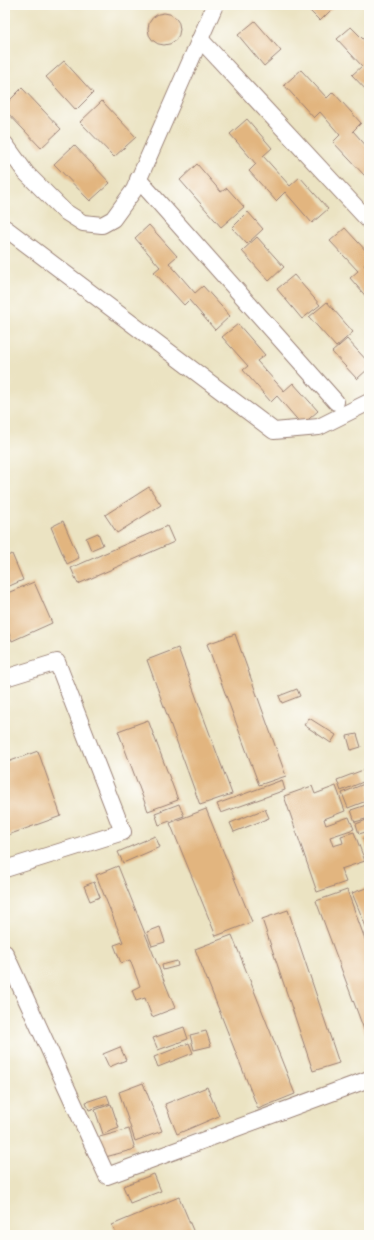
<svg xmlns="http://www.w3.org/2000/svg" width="374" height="1240" font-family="'IM FELL Great Primer',serif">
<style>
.building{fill:#e2b57f}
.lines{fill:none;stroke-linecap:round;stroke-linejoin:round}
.minor-casing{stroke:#9a8176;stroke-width:18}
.minor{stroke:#fff;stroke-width:16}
</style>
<rect width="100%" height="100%" fill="#fdfcf7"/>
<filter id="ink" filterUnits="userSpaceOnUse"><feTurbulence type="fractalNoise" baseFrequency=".025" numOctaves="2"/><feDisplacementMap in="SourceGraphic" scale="8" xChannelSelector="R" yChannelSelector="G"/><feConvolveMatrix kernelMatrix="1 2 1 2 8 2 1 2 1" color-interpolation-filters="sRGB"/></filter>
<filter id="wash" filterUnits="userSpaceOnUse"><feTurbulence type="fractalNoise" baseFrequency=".012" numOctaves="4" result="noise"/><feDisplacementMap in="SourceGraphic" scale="16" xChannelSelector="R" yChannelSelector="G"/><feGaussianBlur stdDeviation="0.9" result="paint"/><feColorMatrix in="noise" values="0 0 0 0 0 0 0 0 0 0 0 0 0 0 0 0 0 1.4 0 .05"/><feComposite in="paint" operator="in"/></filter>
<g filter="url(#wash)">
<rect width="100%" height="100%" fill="#ebe3c2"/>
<g id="blocks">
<g class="building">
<path d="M304,5H336L320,21Z"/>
<circle cx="164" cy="29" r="16"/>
<path d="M255,21L281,51L264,66L238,35Z"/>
<path d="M351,27L369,45V93L352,75L362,66L337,39Z"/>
<path d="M64,61L93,93L76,110L46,77Z"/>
<path d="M301,70L327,98L333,92L361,123L353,131L369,149V172L365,176L333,142L340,135L320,112L314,118L284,85Z"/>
<path d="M22,88L61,129L41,148L5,110V105Z"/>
<path d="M102,101L136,137L114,157L80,122Z"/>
<path d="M247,119L272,148L263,156L290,186L300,177L328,209L312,223L285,192L276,201L249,171L256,164L230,134Z"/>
<path d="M74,145L110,183L90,201L54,164Z"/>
<path d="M197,164L221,192L227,188L244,207L221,227L180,180Z"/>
<path d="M248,212L263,229L247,244L232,228Z"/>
<path d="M149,225L177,256L169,263L195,293L203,286L230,316L215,330L189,300L184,305L154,272L160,267L135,238Z"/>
<path d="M345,228L369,254V261L364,265L369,271V300L350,278L358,271L330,241Z"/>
<path d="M257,237L284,267L269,281L242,251Z"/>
<path d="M294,275L320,305L302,319L277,289Z"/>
<path d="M327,302L353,332L336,347L309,317Z"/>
<path d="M238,324L265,355L257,361L284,391L293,383L318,411L302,425L277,396L271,402L243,370L248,366L222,337Z"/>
<path d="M347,339L369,363V368L357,379L332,352Z"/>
<path d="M149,487L161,505L117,533L105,515Z"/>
<path d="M63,521L79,558L67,564L51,527Z"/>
<path d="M167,526L174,542L78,584L71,568Z"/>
<path d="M98,533L103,545L91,550L86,538Z"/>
<path d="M12,554L23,580L5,588V557Z"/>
<path d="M34,582L52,623L12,641L5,624V594Z"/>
<path d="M235,634L286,776L259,785L207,644Z"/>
<path d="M178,648L232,794L200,805L147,660Z"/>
<path d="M297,689L300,696L282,703L279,696Z"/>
<path d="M309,718L336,735L331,743L304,725Z"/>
<path d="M148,720L178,800L148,811L118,731Z"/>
<path d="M357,734L361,747L351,750L347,736Z"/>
<path d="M38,751L61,816L8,835L5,826V763Z"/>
<path d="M363,770L368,780L341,791L337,780Z"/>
<path d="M282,780L285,790L221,813L217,804Z"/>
<path d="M369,782V800L348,808L342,793Z"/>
<path d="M312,786L315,794L336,786L345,811L324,819L326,825L349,817L354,829L330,837L333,846L343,843L341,836L354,832L365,861L341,869L346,882L317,892L284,796Z"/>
<path d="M179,804L184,816L159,825L155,813Z"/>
<path d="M369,804V818L355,822L351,810Z"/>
<path d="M206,809L252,922L216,936L170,823Z"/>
<path d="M265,809L269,818L234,832L230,823Z"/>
<path d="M369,819V831L359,834L356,824Z"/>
<path d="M155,836L160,847L123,863L118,852Z"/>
<path d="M369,836V849H367L363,838Z"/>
<path d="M118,866L175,1008L152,1017L145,998L136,1001L132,990L140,986L130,960L121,963L114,945L123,942L96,875Z"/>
<path d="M94,882L100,897L90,901L84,886Z"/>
<path d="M369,887V934L352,893Z"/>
<path d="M347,890L369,950V1043L316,901Z"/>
<path d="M288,910L339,1063L313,1071L262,919Z"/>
<path d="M160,927L165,942L152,946L147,932Z"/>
<path d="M232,935L295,1094L258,1109L195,949Z"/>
<path d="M177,961L178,966L163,970L162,965Z"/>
<path d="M184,1027L188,1039L158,1050L153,1038Z"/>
<path d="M206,1031L211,1046L194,1050L190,1035Z"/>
<path d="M189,1043L193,1053L158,1067L154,1057Z"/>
<path d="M120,1047L126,1060L109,1067L103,1054Z"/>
<path d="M143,1083L162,1131L135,1141L119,1092Z"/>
<path d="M207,1087L219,1116L177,1134L165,1104Z"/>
<path d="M107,1095L110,1103L89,1110L86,1102Z"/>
<path d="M111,1104L119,1128L103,1134L95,1110Z"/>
<path d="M129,1129L135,1149L98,1159L92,1139Z"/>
<path d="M154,1174L161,1191L130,1203L123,1186Z"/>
<path d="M179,1197L195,1235H117L112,1225Z"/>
</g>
</g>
</g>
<g filter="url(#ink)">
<use href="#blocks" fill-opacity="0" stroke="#9a8176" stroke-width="1"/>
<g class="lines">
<g class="minor-casing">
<g id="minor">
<path d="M200,39L369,221"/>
<path d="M5,144L26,173L64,211L83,223L102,225L113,219L134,190L215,5"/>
<path d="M138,179L336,402"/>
<path d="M5,228L274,431L319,427L369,402"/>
<path d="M5,678L57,662L123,832L5,869"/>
<path d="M5,953L107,1176L369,1079"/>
</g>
</g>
<use href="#minor" class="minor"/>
</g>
</g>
<rect width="374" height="1240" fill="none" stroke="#fdfcf7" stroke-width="20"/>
</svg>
